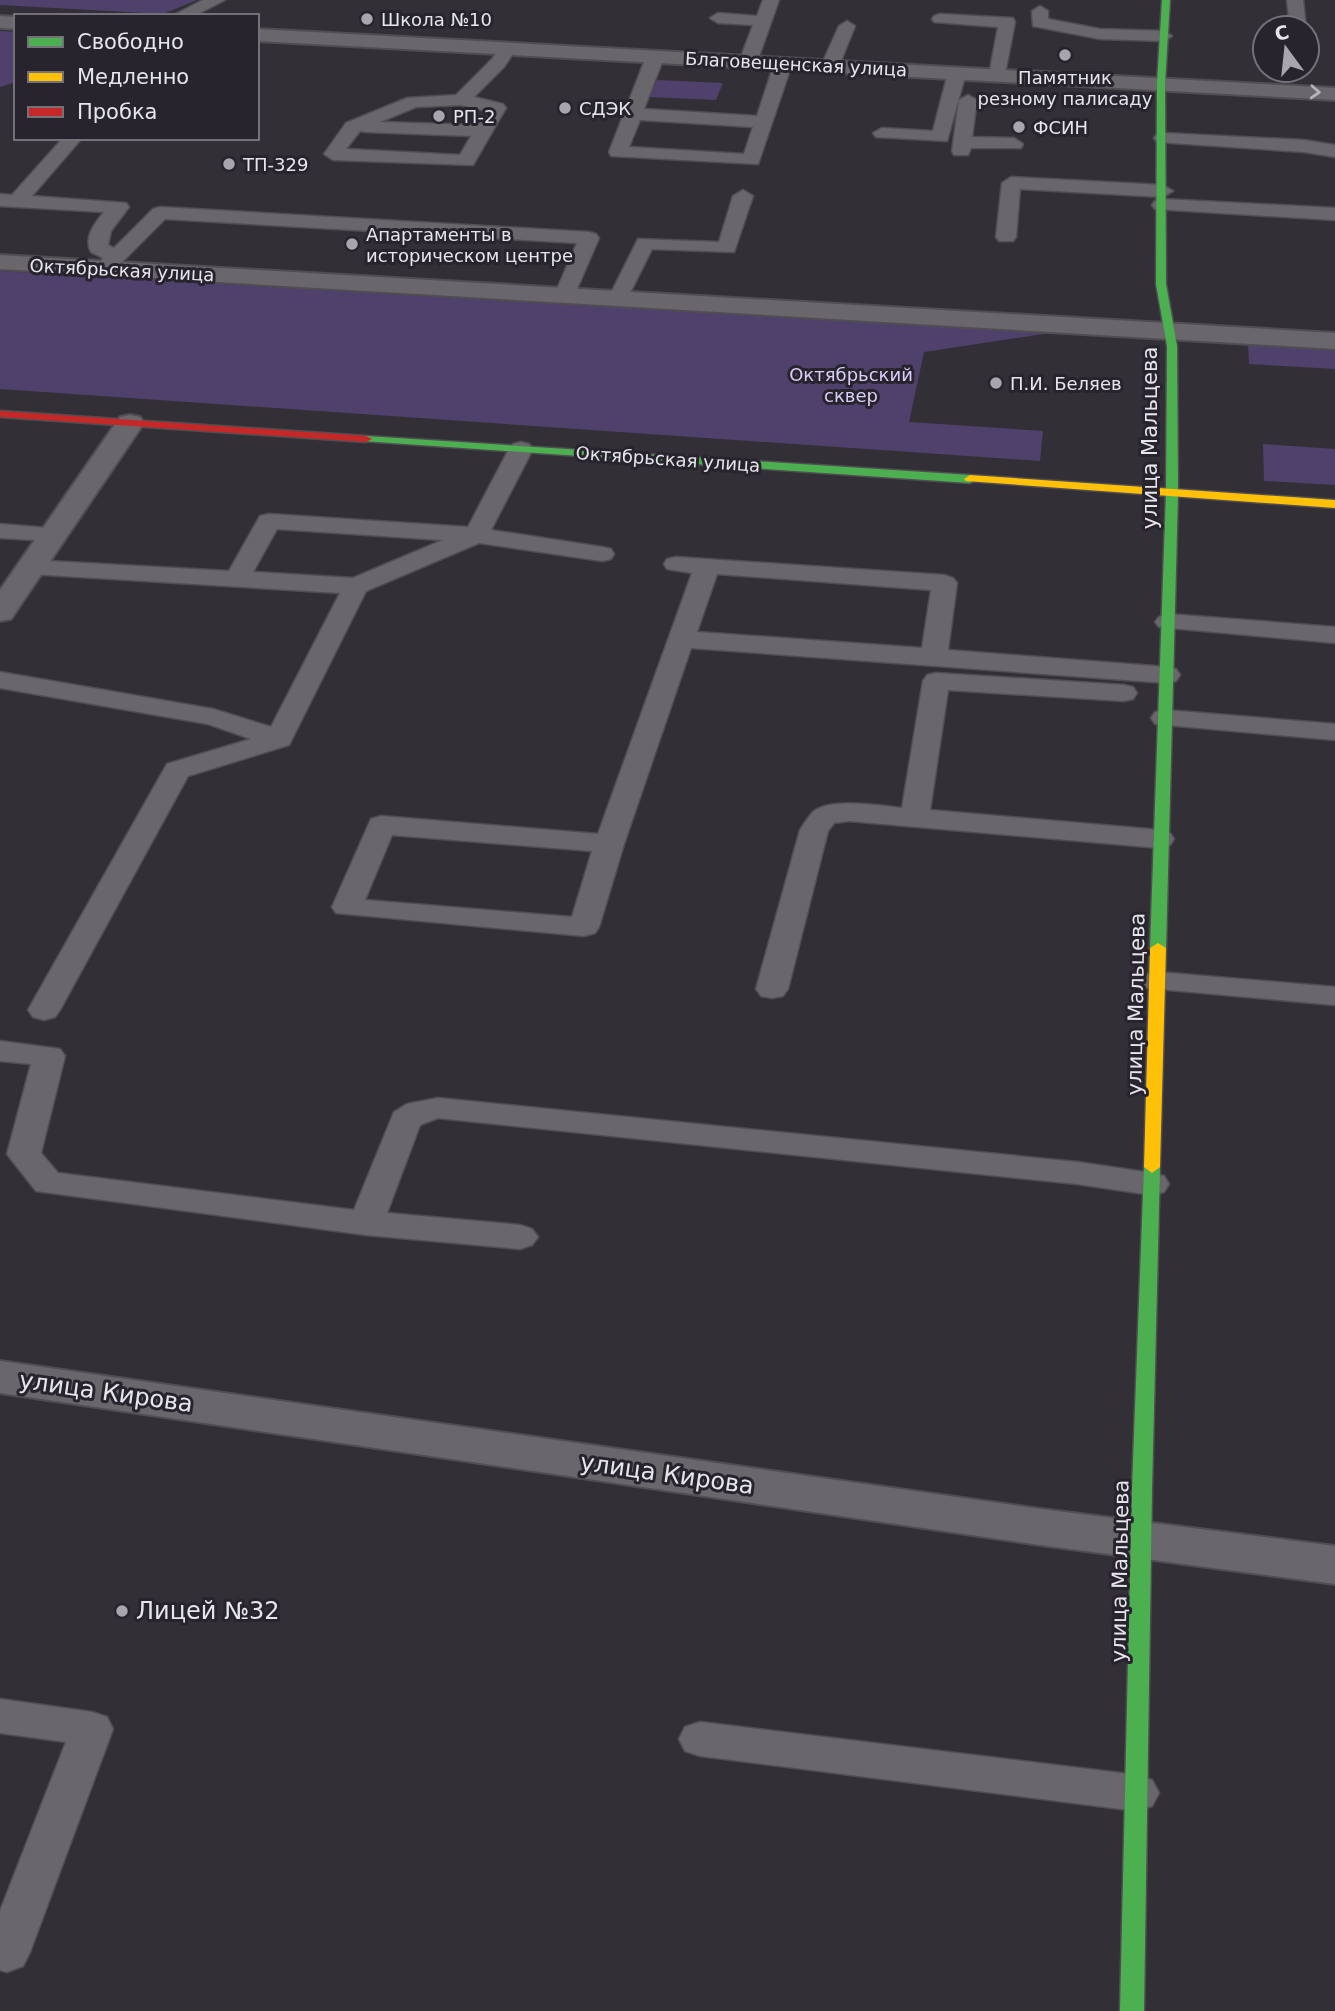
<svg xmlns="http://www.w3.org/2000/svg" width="1335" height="2011" font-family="'DejaVu Sans',sans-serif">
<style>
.green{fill:#4f416c}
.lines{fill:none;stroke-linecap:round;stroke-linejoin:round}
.lane-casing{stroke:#504e53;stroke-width:3}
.street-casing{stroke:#504e53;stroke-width:4}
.fast-casing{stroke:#504e53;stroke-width:3}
.slow-casing{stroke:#504e53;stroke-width:3}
.jam-casing{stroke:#504e53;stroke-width:3}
.lane{fill:#69676c;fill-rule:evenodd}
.street{fill:#69676c;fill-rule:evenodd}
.fast{fill:#4caf50;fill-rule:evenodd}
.slow{fill:#ffc107;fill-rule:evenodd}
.jam{fill:#c62828;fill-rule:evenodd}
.oneway{stroke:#b5b3b9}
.poi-dot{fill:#a8a6ac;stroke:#27242e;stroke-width:2.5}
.labels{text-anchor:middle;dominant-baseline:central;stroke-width:6;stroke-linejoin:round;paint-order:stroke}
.far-poi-label{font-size:18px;fill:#e7e5ec;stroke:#27242e;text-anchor:start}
.far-street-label{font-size:18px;fill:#e7e5ec;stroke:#27242e}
.far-park-label{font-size:18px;fill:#dacef9;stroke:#27242e}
.street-label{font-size:21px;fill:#e7e5ec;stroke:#27242e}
.near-street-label{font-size:24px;fill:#e7e5ec;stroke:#27242e}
.near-poi-label{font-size:24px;fill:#e7e5ec;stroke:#27242e;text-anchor:start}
</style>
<rect width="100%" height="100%" fill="#323036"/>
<g class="green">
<path d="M0,0H197L163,14L0,5Z"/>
<path d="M0,31L16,32V82L0,87Z"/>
<path d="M657,80L723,83L716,100L649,97Z"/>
<path d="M0,271L1050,333L924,352L909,422L1043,431L1040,461L0,389Z"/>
<path d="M1248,344L1335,350V369L1249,364Z"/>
<path d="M1263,444L1335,449V485L1264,481Z"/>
</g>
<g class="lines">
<g class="lane-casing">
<g id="lane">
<path d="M203,0H225L194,16H172Z"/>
<path d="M763,0H779L757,62L748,67L742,66L739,62L753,25L718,23L710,18L718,13L757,16Z"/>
<path d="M1287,0H1303L1306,28H1290Z"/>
<path d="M1040,6L1048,11V19L1100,29L1164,31L1172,36L1164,41L1100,39L1033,26L1032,11Z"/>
<path d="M940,14L1013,18L1015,22L1004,79L998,80L989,75L998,27L934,22L932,19L934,16Z"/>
<path d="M847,21L855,26L839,66L836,70H824L821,66L839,26Z"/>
<path d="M508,44L516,49L504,67L474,97L503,104L506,108L473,165L333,160L324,154L346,123L407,98L456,95L492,59L502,45ZM461,105L486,111L478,125L380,122L416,107ZM360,131L366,132L471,136L460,155L346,149Z"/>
<path d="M655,52L664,57L644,109L757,116L774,64L783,59L789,60L792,64L758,164L611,156L609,152L646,57ZM640,120L753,127L744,154L629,147Z"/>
<path d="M957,68L966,73L947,141L876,137L873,133L882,128L933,131L948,73Z"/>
<path d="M968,95L977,100L972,137L1014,138L1023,144L1021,148H971L968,155H954L952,151L959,100Z"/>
<path d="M1163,133L1304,140L1335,145V157L1304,152L1157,142L1154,138L1157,134Z"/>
<path d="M63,138H82L32,196L126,203L129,207L111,231L108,245L114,248L153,209L160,207L589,232L596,234L599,238L574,296L571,300H557L554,296L577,243L165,219L111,273H97L94,269L103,258L91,252C83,238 95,223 104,212L0,206V194L12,195Z"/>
<path d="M1011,177L1163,185L1173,191L1163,197L1020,189L1016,237L1013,241H999L996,237L1002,183Z"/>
<path d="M743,190L753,196L734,252L652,249L625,303H611L608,299L638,239L719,242L733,196Z"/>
<path d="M1162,199L1335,208V220L1155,209L1152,205L1155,201Z"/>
<path d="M521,442L529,444L533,449L491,530L602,547L611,549L614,554L611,559L602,561L479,543L366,591L289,745L188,776L60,1010L55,1017L44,1020L33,1017L28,1010L167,764L251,739L208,724L0,688V672L213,709L271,727L340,593L30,574L21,572L18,567L21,562L30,560L229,571L260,516L269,514L468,527L509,449L513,444ZM277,529L443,540L353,578L253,572Z"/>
<path d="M0,524L61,529L64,534L61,539L52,541L0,538Z"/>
<path d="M676,557L944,575L953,578L957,583L948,650L1167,667L1176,669L1180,675L1176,681L1167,683L691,648L624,844L599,927L595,933L584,936L336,913L332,907L371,819L381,816L598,834L692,573L667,569L664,564L667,559ZM717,574L931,590L922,648L697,632ZM392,835L592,851L572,917L365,900Z"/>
<path d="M1168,614L1335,627V643L1159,627L1155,622L1159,617Z"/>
<path d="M936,673L1124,685L1133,687L1137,693L1133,699L1124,701L948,690L930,810L1160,830L1170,833L1174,839L1170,845L1160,848L849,821L834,823L828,831L788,989L783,996L772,998L761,996L756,989L800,830C804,824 808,817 813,812C830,797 881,806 902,808L923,681L927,675Z"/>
<path d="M1165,710L1335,724V740L1155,724L1151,718L1155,712Z"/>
<path d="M1158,972L1335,987V1005L1147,988L1142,981L1147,974Z"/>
<path d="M0,1041L60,1049L65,1056L41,1153L58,1173L354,1210L394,1112L407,1104L438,1098L1077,1162L1152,1173L1164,1176L1169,1184L1164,1192L1152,1195L1077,1184L438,1118L420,1125L387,1213L520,1225L532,1229L538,1237L532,1245L520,1249L366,1235L36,1191L7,1154L31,1064L0,1061Z"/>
<path d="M0,1699L92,1712L107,1717L113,1729L30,1952L23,1966L7,1972L0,1970V1911L66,1742L0,1733Z"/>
<path d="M700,1722L1137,1775L1152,1780L1159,1793L1152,1806L1137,1811L700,1756L685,1751L679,1739L685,1727Z"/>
</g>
</g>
<g class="street-casing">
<g id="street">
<path d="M0,16L16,17V29L0,28Z"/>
<path d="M257,29L1335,88V100L257,41Z"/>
<path d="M0,255L1335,333V349L0,269Z"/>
<path d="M130,415L140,417L144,423L11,619L0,621V590L120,417Z"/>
<path d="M0,1361L1033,1508L1335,1546V1584L1033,1544L0,1393Z"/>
</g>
</g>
<g class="fast-casing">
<g id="fast">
<path d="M1162,0H1170L1165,84L1166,284L1177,346L1178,493L1166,948L1158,953L1150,948L1166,493L1167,346L1156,284L1157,84Z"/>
<path d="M366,436L970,475L976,479L970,483L362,441L360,439Z"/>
<path d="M1152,1161L1160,1167L1152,1489L1144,2011H1120L1132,1489L1144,1167Z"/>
</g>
</g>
<g class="slow-casing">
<g id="slow">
<path d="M970,475L1335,500V508L966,481L964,479Z"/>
<path d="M1158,943L1166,948L1160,1167L1152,1173L1144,1167L1150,948Z"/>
</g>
</g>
<g class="jam-casing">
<path id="jam" d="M0,411L366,436L372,439L366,442L0,417Z"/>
</g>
<use href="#lane" class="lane"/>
<use href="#street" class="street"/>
<use href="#fast" class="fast"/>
<use href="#slow" class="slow"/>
<use href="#jam" class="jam"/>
</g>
<defs><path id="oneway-chevron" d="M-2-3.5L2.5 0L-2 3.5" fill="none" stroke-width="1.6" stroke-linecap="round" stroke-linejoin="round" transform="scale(1.75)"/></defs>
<use class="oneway" href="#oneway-chevron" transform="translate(1315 92) rotate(3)"/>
<g class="poi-dot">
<circle cx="367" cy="19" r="7"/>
<circle cx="1065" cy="55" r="7"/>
<circle cx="565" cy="108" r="7"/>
<circle cx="439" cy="116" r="7"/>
<circle cx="1019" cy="127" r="7"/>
<circle cx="229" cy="164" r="7"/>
<circle cx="352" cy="244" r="7"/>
<circle cx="996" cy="383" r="7"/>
<circle cx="122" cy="1611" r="7"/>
</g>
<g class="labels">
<g class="far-poi-label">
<text x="381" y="19">Школа №10</text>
<text x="1065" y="77" text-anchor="middle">Памятник<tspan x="1065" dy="21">резному палисаду</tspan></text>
<text x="579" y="108">СДЭК</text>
<text x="453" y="116">РП-2</text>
<text x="1033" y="127">ФСИН</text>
<text x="243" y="164">ТП-329</text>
<text x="366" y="234">Апартаменты в<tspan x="366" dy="21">историческом центре</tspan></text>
<text x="1010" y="383">П.И. Беляев</text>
</g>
<g class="far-street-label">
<text transform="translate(796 64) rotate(3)">Благовещенская улица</text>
<text transform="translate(122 270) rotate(3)">Октябрьская улица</text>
<text transform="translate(668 459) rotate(4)">Октябрьская улица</text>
</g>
<g class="far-park-label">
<text x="851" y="374">Октябрьский<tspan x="851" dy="21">сквер</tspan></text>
</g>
<g class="street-label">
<text transform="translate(1150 438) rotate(-90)">улица Мальцева</text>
<text transform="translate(1136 1004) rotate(-89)">улица Мальцева</text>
<text transform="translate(1120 1571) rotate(-89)">улица Мальцева</text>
</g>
<g class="near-street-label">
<text transform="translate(106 1392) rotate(8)">улица Кирова</text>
<text transform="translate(667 1474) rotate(8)">улица Кирова</text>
</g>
<g class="near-poi-label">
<text x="136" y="1611">Лицей №32</text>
</g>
</g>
<rect x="14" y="14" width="245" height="126" fill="#27242e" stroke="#74717a" stroke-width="2"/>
<rect x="28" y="37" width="35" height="10" fill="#4caf50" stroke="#74717a" stroke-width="2"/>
<text x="77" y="49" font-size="21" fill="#e7e5ec">Свободно</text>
<rect x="28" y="72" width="35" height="10" fill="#ffc107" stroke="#74717a" stroke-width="2"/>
<text x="77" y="84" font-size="21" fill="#e7e5ec">Медленно</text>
<rect x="28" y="107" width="35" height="10" fill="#c62828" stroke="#74717a" stroke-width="2"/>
<text x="77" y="119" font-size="21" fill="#e7e5ec">Пробка</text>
<g transform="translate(1286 49) rotate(345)"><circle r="33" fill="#27242e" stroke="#74717a" stroke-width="2"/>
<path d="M0-5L12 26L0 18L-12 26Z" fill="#a8a6ac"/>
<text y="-10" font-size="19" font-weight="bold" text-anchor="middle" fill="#e7e5ec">С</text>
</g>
</svg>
